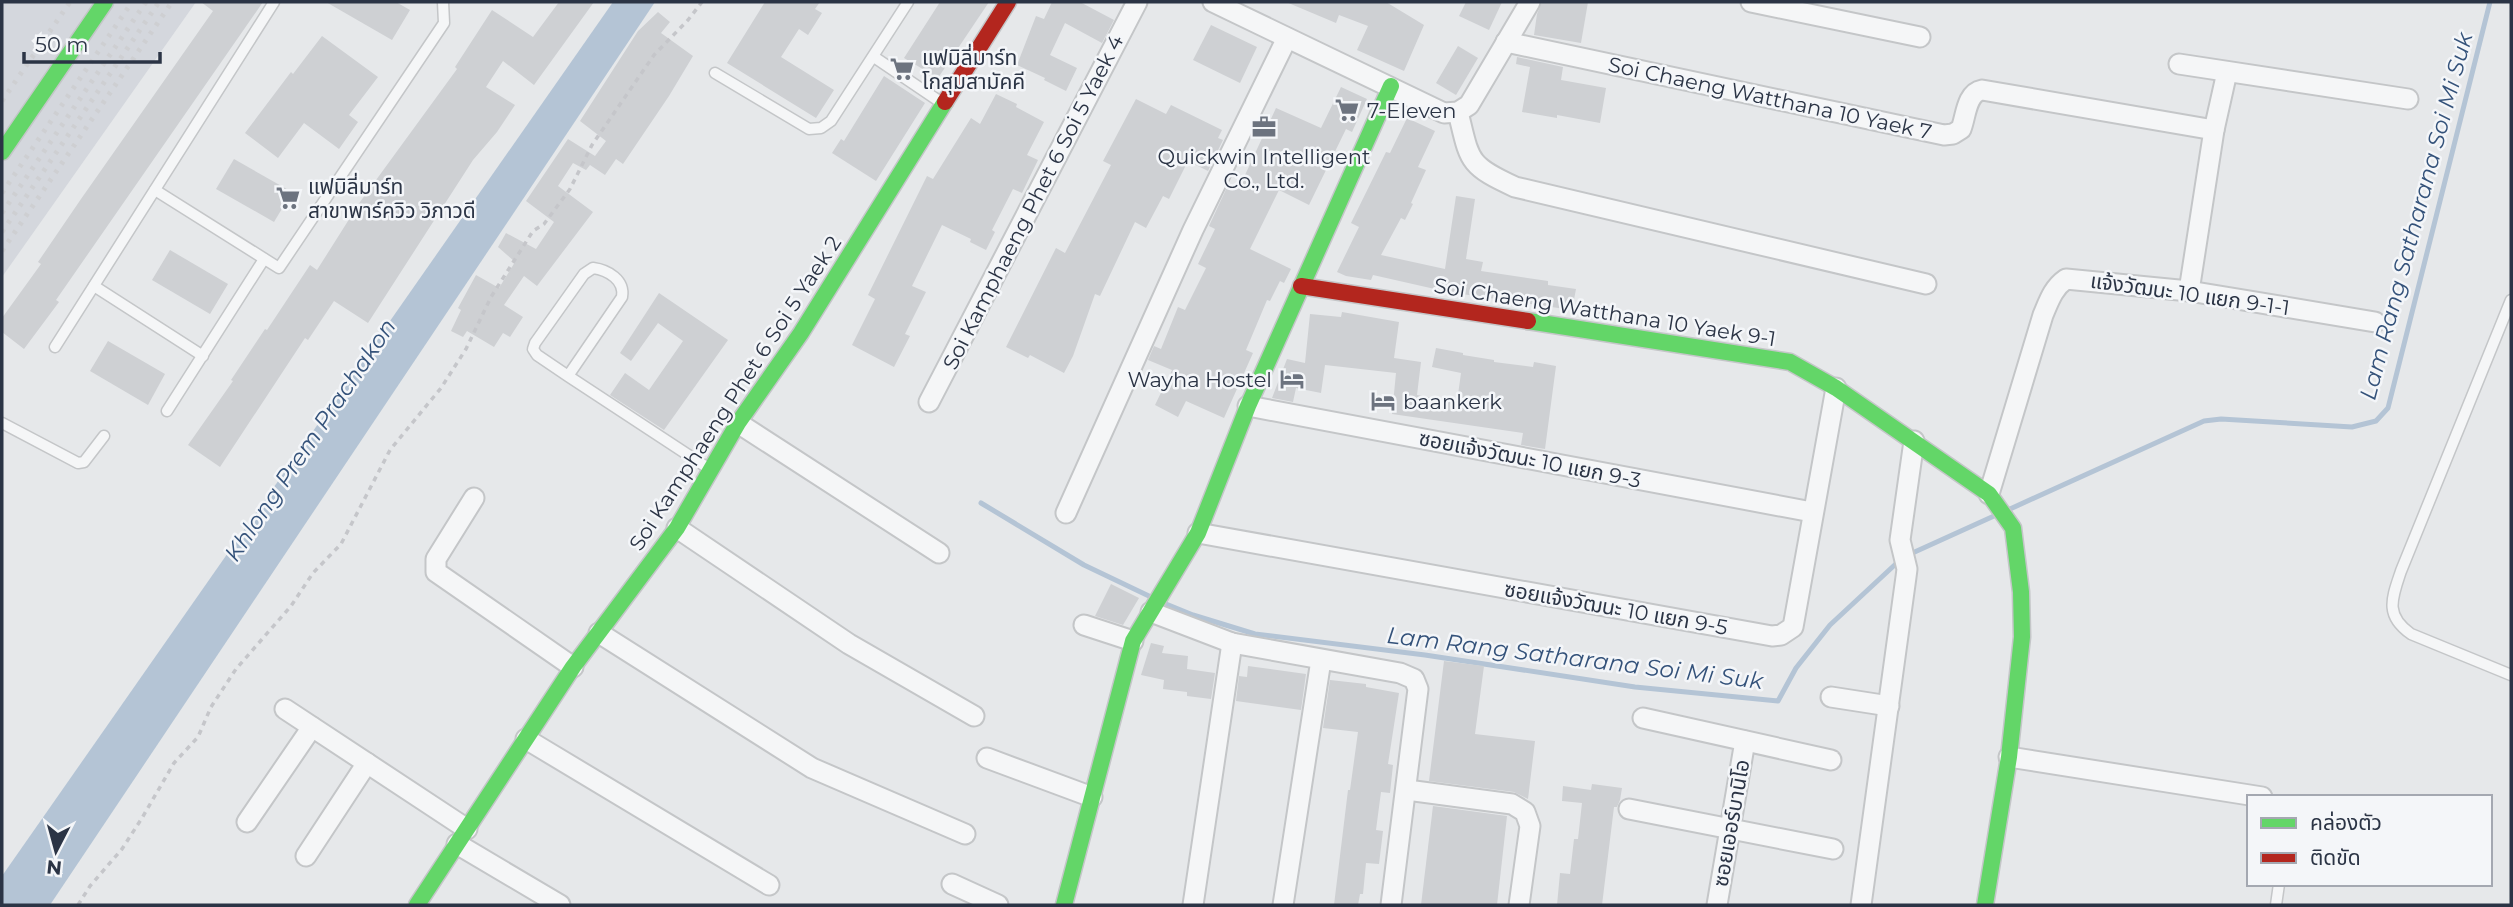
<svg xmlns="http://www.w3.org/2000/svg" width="2513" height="907" font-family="Montserrat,'Noto Sans Thai',sans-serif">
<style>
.built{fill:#d4d7dd}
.water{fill:#b4c4d5}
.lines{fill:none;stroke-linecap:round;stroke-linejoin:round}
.stream{stroke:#b4c4d5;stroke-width:5}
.building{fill:#ced0d3}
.lane-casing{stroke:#c4c6c8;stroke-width:13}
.street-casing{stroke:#c4c6c8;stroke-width:23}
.fast-casing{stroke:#c4c6c8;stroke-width:19}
.jam-casing{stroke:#c4c6c8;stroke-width:19}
.path{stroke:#c5c6ca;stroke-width:3.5;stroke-dasharray:5 5;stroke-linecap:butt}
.lane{stroke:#f5f6f7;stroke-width:10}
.street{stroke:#f5f6f7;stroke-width:19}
.fast{stroke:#63d668;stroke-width:16}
.jam{stroke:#b3261e;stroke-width:16}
.rail{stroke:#cecfd2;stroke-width:5;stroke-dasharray:3.5 7;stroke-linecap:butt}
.labels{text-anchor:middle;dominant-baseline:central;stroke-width:5;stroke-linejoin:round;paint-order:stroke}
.poi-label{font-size:21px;fill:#2b3445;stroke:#f4f6f9;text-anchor:start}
.street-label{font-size:21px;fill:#2b3445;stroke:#f4f6f9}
.water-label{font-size:23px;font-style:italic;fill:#34527a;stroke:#f4f6f9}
</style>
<rect width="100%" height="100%" fill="#e6e8ea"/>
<path class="built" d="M2,2H196L2,277Z"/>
<path class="water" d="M613,2H655L50,905H2V876Z"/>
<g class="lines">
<g class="stream">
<path d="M981,503L1084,565L1151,597"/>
<path d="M2010,509L2204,421L2221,419L2352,427L2376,421L2388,408L2490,2"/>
<path d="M1908,555L1994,516"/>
<path d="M1166,604L1193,615L1255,634L1425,655L1635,687L1778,701L1796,668L1830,625L1900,560"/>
</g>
</g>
<g class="building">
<path d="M201,2H263L56,300L59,302L24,349L2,332V318L41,264L38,262L81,199L213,11Z"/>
<path d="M326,2H396L410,10L392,40Z"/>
<path d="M559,2H594L534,85L503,61L486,87L515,105L497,132L473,160L368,323L334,301L308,340L305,338L220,467L188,445L233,381L231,380L265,329L267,330L310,265L317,270L360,202L457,69L455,67L492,10L533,37Z"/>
<path d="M765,2H820L815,9L822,13L808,35L799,29L781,57L834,90L816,118L727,63Z"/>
<path d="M940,2H989L938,78L904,58Z"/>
<path d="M1052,2H1080L1114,20L1102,43L1065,23L1050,55L1077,68L1066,91L1044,80L1045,78L1017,65L1036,16L1044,19Z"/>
<path d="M1286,2H1386L1424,25L1404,71L1357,50L1368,26L1339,15L1336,23Z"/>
<path d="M1466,2H1502L1489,30L1459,16Z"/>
<path d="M1542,2H1588L1581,43L1534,35L1537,14Z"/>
<path d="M658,12L670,22L661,33L693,56L669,96L623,164L616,159L605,175L590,165L586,170L573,163L558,186L593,212L537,286L524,276L504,305L523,317L510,337L503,333L494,347L467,331L463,337L451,331L461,310L458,308L476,275L499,288L515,262L498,247L506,233L536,249L554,222L526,201L568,139L595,156L606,141L580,121L638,31Z"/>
<path d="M1211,25L1257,47L1240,83L1193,60Z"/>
<path d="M322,36L378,77L349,115L358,122L339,149L304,123L278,158L245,133L291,72L293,74Z"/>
<path d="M1458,46L1478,58L1456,95L1436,83Z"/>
<path d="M1517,57L1563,67L1561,80L1606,88L1600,123L1557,115V118L1522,112L1530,67L1516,64Z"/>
<path d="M884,76L925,103L876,181L832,153L841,139L844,141Z"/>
<path d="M1341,87L1367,99L1352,132L1346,129L1309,205L1279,190L1250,249L1291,269L1284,283L1280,281L1270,301L1267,300L1246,350L1253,353L1224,418L1186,401L1178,417L1155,405L1172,370L1148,360L1154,346L1161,349L1178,307L1185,310L1206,268L1198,264L1215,229L1209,226L1229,183L1239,188L1276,108L1321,128Z"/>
<path d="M996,94L1017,104L1016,107L1044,122L1027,155L1038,160L1022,193L1013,189L992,230L995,232L986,250L970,242L971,239L942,225L912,286L926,292L905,334L910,336L894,367L852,345L875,299L868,295L927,176L933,179L971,118L980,124Z"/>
<path d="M1136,99L1166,114L1171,105L1222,130L1218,138L1223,140L1208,171L1188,161L1169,199L1163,196L1146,228L1135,222L1100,296L1095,294L1073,356L1064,373L1030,355L1028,358L1006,347L1056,248L1065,253L1111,165L1103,161Z"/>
<path d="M1407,118L1435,131L1418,167L1426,170L1411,203L1413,204L1405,220L1401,218L1381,255L1445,269L1456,196L1475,199L1466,259L1483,262L1481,271L1548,281V285L1576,289L1572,310L1448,292L1373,275L1371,280L1346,276L1337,272L1359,227L1351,223L1386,152L1390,153Z"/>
<path d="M234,159L292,192L274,222L216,189Z"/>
<path d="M170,250L228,284L210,314L152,280Z"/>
<path d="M659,293L728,340L664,430L610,395L625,373L649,390L683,341L658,323L631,361L620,353Z"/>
<path d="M1342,312L1399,322L1394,358L1421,362L1417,395L1457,402L1461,373L1432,367L1436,348L1463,353V355L1494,360V362L1533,367L1534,362L1556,366L1545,449L1521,445L1523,433L1392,414L1396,373L1325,365L1321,393L1296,388L1293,402L1272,398L1287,359L1305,363L1310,314L1341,317Z"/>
<path d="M108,341L165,374L148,405L90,371Z"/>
<path d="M1111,584L1139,598L1123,625L1095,616Z"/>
<path d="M1151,643L1164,646L1162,653L1188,656L1187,669L1215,673L1211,699L1187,696V692L1163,689L1164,680L1141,675Z"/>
<path d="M1444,661L1484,666L1475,734L1535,741L1528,799L1514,792L1429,781Z"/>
<path d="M1248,666L1306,674L1301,710L1236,701L1239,676L1247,677Z"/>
<path d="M1330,680L1366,684V687L1399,693L1388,764L1393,765L1390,793L1381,792L1376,830L1383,831L1379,864L1366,863L1363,894H1360L1358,905H1334L1348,790H1350L1358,732L1323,728Z"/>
<path d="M1592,784L1622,788L1620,800L1617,807H1614L1602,905H1557L1560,873L1570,874L1574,839H1578L1582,803L1562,801L1563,786L1591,790Z"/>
<path d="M1433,806L1507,816L1497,905H1421Z"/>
</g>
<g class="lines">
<g class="lane-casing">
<g id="lane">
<path d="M874,57L942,103"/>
<path d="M715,73L809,129L821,128L831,121L908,2"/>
<path d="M155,190L279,268L444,23L443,2"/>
<path d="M94,286L203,356"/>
<path d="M2511,300L2401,571C2392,598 2384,615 2411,634L2511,675"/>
<path d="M55,347L274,2"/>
<path d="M568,376L622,297C625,280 608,270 593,268L584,274L535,343L533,349L537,355L568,376L708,468"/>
<path d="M167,411L264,259"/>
<path d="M2,423L78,463L84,462L104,436"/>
<path d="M2276,905L2279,884"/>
</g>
</g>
<g class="street-casing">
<g id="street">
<path d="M1213,2L1444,113L1458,112L1469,105L1530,2"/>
<path d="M1751,2L1920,37"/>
<path d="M1506,42L1944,135L1953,134L1961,129C1966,117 1966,93 1982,90L2214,130"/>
<path d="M2179,64L2408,99"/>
<path d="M1458,112C1470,161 1467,165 1515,187L1926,284"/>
<path d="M2189,291L2214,130L2227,72"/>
<path d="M929,402L1137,2"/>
<path d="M1248,406L1812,512"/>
<path d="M738,423L939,553"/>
<path d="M1989,494L2043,315C2049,301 2053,288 2066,279L2189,291L2375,322"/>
<path d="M474,498L436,559V572L573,667"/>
<path d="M1066,513L1193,230L1287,38"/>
<path d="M677,528L849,644L974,716"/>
<path d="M1198,533L1772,636L1781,635L1793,627L1795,616L1836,388"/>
<path d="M1151,612L1232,643L1400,673L1414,679L1418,689L1391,905"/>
<path d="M1084,625L1133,641"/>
<path d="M599,633L812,768L965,834"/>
<path d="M1831,697L1889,706"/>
<path d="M285,709L467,829"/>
<path d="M1643,718L1831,760"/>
<path d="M526,739L769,885"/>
<path d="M2009,757L2262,797"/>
<path d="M987,758L1092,797"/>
<path d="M1407,790L1512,804L1525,812L1530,826L1519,905"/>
<path d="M1629,809L1833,849"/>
<path d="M247,822L312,727"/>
<path d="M457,844L560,905"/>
<path d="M306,856L367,763"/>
<path d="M952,884L998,905"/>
<path d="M1193,905L1232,643"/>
<path d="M1283,905L1321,660"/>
<path d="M1717,905L1745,741"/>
<path d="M1861,905L1906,577L1907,569L1900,540L1914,441"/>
</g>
</g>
<g class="fast-casing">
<g id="fast">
<path d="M2,152L105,2"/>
<path d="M1528,321L1790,362L1836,388L1989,494L2013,528L2021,592L2022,637L2009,757L1985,905"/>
<path d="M417,905L573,667L677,528L738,423L801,333L945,102"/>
<path d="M1064,905L1133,641L1198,533L1248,406L1391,86"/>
</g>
</g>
<g class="jam-casing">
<g id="jam">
<path d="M945,102L1008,2"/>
<path d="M1301,286L1528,321"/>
</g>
</g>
<path class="path" d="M78,905L90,886L122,849L142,818L174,763L198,737L211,707L236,669L291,606L313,573L341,544L390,450L441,388L466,349L491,297L533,231L544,224L570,189L592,145L654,55L688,20L702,2"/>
<use href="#lane" class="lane"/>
<use href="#street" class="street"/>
<use href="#fast" class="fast"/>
<use href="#jam" class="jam"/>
<g class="rail">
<path d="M2,101L70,2"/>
<path d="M2,193L132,2"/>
<path d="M2,213L146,2"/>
<path d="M2,232L159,2"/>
<path d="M2,251L172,2"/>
</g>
</g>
<defs>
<g id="supermarket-bare" transform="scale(1.89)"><path d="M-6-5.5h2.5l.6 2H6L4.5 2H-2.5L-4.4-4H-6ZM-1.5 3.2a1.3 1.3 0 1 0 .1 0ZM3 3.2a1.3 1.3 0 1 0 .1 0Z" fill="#6c737f" stroke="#f4f6f9" stroke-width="2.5" paint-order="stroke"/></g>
<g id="office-bare" transform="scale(1.89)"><path d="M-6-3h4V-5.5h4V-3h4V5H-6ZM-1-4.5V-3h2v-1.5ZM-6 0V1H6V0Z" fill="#6c737f" stroke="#f4f6f9" stroke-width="2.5" paint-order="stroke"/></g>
<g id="hotel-bare" transform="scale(1.89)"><path d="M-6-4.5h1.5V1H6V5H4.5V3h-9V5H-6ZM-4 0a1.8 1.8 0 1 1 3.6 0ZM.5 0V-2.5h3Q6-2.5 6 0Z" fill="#6c737f" stroke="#f4f6f9" stroke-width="2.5" paint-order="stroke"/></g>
</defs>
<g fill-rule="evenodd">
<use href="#supermarket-bare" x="902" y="69"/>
<use href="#supermarket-bare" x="1347" y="110"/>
<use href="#office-bare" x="1264" y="127"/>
<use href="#supermarket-bare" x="288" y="198"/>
<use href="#hotel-bare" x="1292" y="379"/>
<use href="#hotel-bare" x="1383" y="401"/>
</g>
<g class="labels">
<g class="poi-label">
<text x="922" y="57">แฟมิลี่มาร์ท<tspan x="922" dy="24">โกสุมสามัคคี</tspan></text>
<text x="1367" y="110">7-Eleven</text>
<text x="1264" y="156" text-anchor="middle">Quickwin Intelligent<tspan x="1264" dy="24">Co., Ltd.</tspan></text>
<text x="308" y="186">แฟมิลี่มาร์ท<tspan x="308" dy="24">สาขาพาร์ควิว วิภาวดี</tspan></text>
<text x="1272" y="379" text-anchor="end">Wayha Hostel</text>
<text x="1403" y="401">baankerk</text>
</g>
<g class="street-label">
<text transform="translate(1770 98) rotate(12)">Soi Chaeng Watthana 10 Yaek 7</text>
<text transform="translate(1033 202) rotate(-63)">Soi Kamphaeng Phet 6 Soi 5 Yaek 4</text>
<text transform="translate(2190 294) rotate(8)">แจ้งวัฒนะ 10 แยก 9-1-1</text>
<text transform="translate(1605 312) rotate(9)">Soi Chaeng Watthana 10 Yaek 9-1</text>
<text transform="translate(735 393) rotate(-57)">Soi Kamphaeng Phet 6 Soi 5 Yaek 2</text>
<text transform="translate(1530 459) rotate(11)">ซอยแจ้งวัฒนะ 10 แยก 9-3</text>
<text transform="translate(1616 608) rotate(10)">ซอยแจ้งวัฒนะ 10 แยก 9-5</text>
<text transform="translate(1731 823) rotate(-80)">ซอยเออร์บานิโอ</text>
</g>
<g class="water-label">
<text transform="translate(2416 216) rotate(-75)">Lam Rang Satharana Soi Mi Suk</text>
<text transform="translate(310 440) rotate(-56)">Khlong Prem Prachakon</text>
<text transform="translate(1575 658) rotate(7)">Lam Rang Satharana Soi Mi Suk</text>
</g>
</g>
<rect width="2513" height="907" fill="none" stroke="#2b3445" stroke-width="7"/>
<rect x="2247" y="795" width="245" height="91" fill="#f4f6f9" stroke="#a4a8b1" stroke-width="2"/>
<rect x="2261" y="818" width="35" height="10" fill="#63d668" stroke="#a4a8b1" stroke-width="2"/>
<text x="2310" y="830" font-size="21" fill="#2b3445">คล่องตัว</text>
<rect x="2261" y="853" width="35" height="10" fill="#b3261e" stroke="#a4a8b1" stroke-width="2"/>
<text x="2310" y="865" font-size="21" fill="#2b3445">ติดขัด</text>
<g transform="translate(56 851) rotate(186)" stroke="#f4f6f9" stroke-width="5" paint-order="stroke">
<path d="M0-5L12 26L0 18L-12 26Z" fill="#2b3445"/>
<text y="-10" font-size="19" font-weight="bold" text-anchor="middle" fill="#2b3445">N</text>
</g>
<path d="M24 52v10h136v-10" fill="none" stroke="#2b3445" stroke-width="3.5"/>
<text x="35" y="52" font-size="21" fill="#2b3445" stroke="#f4f6f9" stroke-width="5" paint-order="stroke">50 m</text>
</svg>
